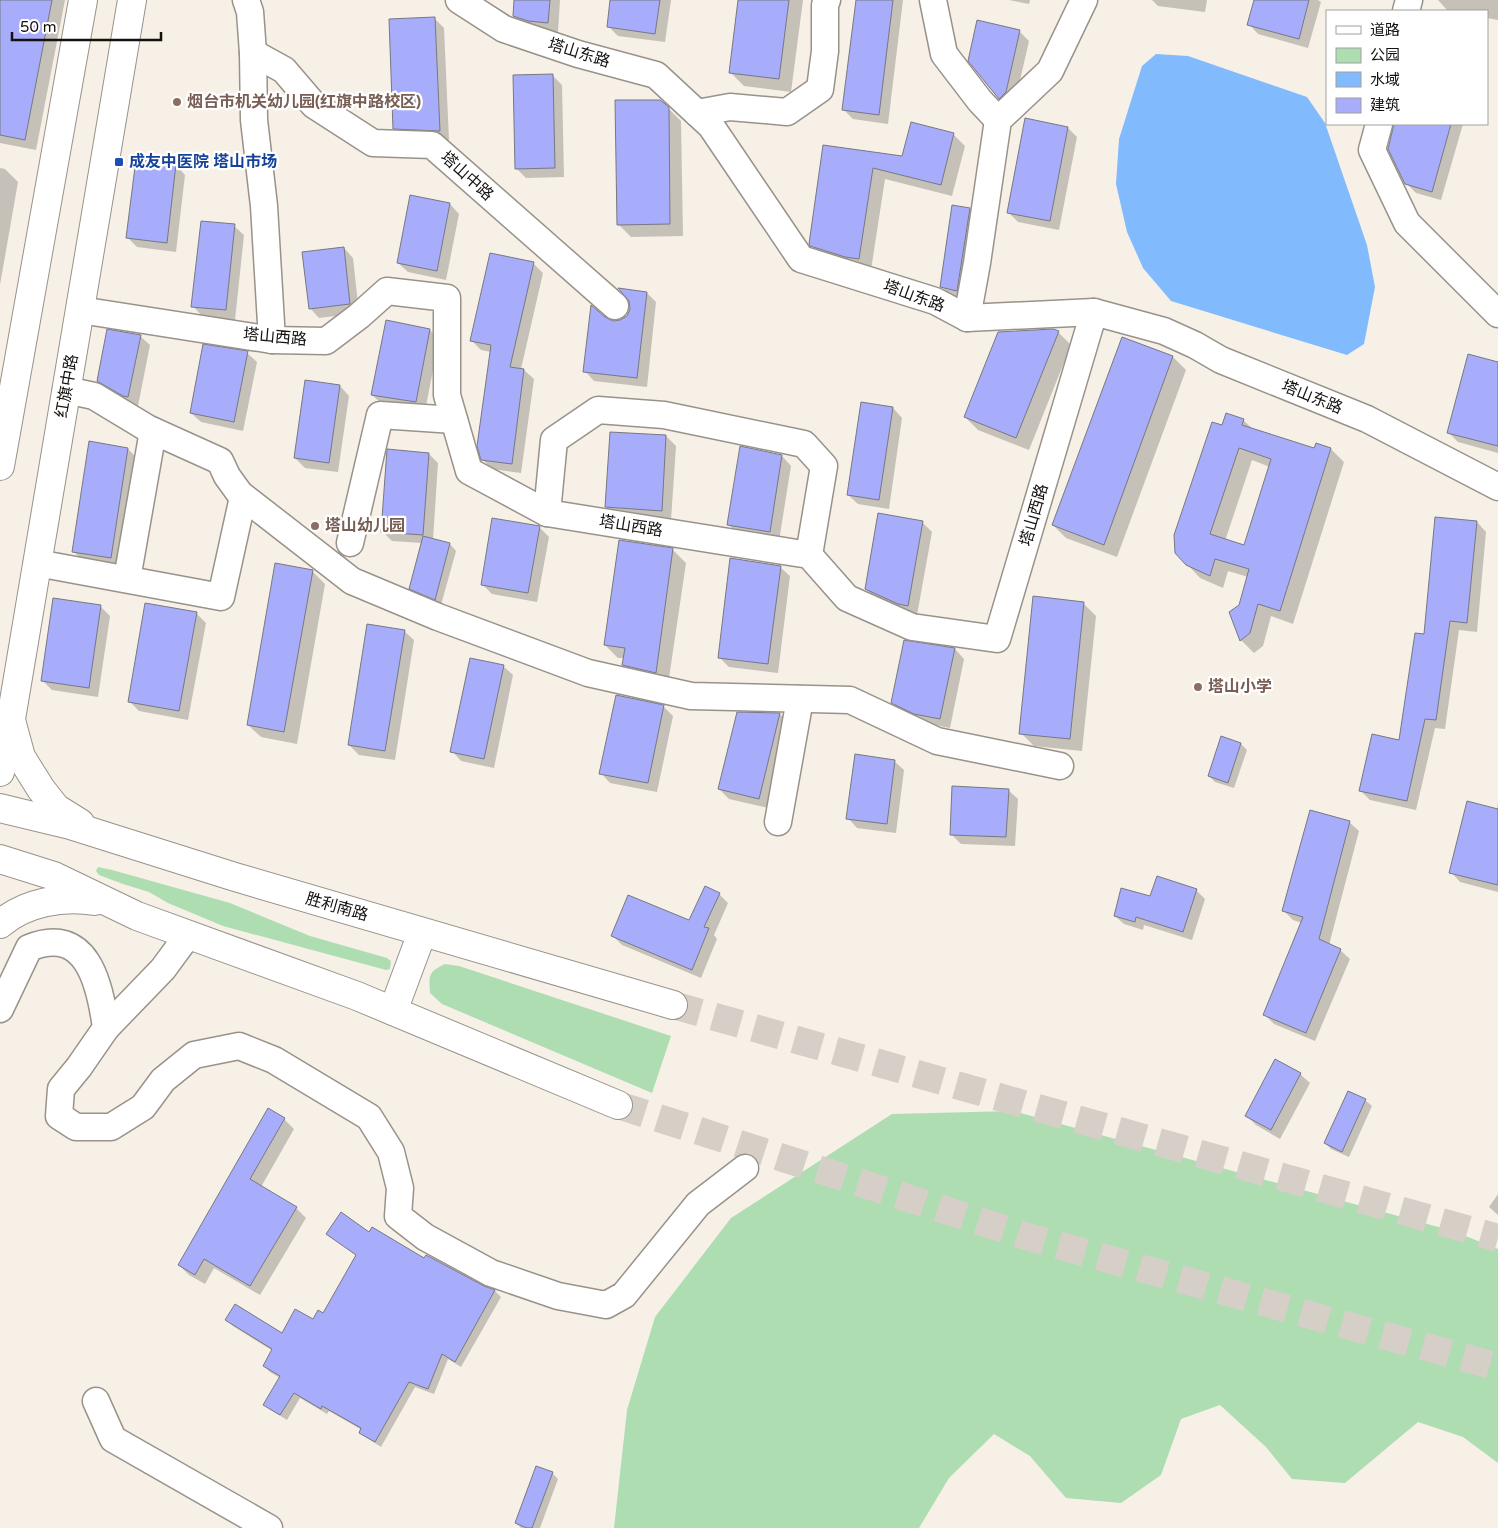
<svg xmlns="http://www.w3.org/2000/svg" width="1498" height="1528" font-family="'Varela Round','Noto Sans SC',sans-serif">
<style>
.green{fill:#adddb1}
.water{fill:#81bbfe}
.shadow{fill:#0003;fill-rule:evenodd}
.building{fill:#a7acfb;stroke:#777881;fill-rule:evenodd}
.lines{fill:none;stroke-linecap:round;stroke-linejoin:round}
.major-tunnel{stroke:#d5cfc7;stroke-width:28;stroke-dasharray:28 14;stroke-linecap:butt}
.minor-casing{stroke:#98928a;stroke-width:29}
.major-casing{stroke:#98928a;stroke-width:30}
.minor{stroke:#fff;stroke-width:26}
.major{stroke:#fff;stroke-width:28}
.education-dot{fill:#8d6e63;stroke:#fff;stroke-width:2}
.transit-dot{fill:#1a4fb4;stroke:#fff;stroke-width:2}
.labels{text-anchor:middle;dominant-baseline:central;stroke-width:4.5;stroke-linejoin:round;paint-order:stroke}
.street-label{font-size:16px;fill:#14110f;stroke:#fff}
.education-label{font-size:16px;font-weight:bold;fill:#785e54;stroke:#fff;text-anchor:start}
.transit-label{font-size:16px;font-weight:bold;fill:#164399;stroke:#fff;text-anchor:start}
</style>
<rect width="100%" height="100%" fill="#f7f0e7"/>
<g class="green">
<path d="M98,867L112,870L230,903L310,936L387,958L391,961L390,969L386,970L223,926L168,903L149,892L123,884L99,875L96,871Z"/>
<path d="M445,964L459,966L671,1036L652,1093L442,1004L430,993C429,975 428,972 445,964Z"/>
<path d="M1013,1111L1453,1231L1498,1249V1463L1463,1437L1418,1422L1345,1483L1292,1479L1266,1447L1220,1405L1181,1419L1161,1475L1121,1503L1066,1498L1030,1456L994,1434L949,1478L919,1528H614L627,1410L655,1317L731,1218L892,1114Z"/>
</g>
<path class="water" d="M1156,54L1188,56L1307,97L1325,123L1367,245L1375,287L1364,344L1347,355L1171,301L1143,268L1127,232L1116,184L1119,139L1142,66Z"/>
<g class="shadow">
<path d="M0,0H65L36,150L0,143Z"/>
<path d="M515,0H560L558,32L539,31L524,25L514,16Z"/>
<path d="M612,0H671L665,42L618,36L608,26Z"/>
<path d="M740,0H803L791,92L744,86L731,73Z"/>
<path d="M857,0H903L888,124L853,119L844,110Z"/>
<path d="M1009,0H1030L1029,4Z"/>
<path d="M1152,0H1207L1205,12L1158,6Z"/>
<path d="M1255,0H1318L1321,2L1308,48L1258,34L1249,24Z"/>
<path d="M1438,0H1498V20L1487,18V11H1448Z"/>
<path d="M434,18L444,28L449,140L404,138L395,128Z"/>
<path d="M1019,31L1029,41L1015,102L1009,107L1000,98Z"/>
<path d="M552,75L562,85L564,177L526,178L517,169Z"/>
<path d="M668,108L681,121L683,236L631,237L618,224Z"/>
<path d="M1395,124H1463L1441,200L1416,193L1406,183Z"/>
<path d="M1068,128L1077,137L1059,230L1018,222L1008,212Z"/>
<path d="M953,134L965,146L952,196L885,179L871,270L824,258L811,245L824,147L903,158Z"/>
<path d="M176,165L185,175L176,252L137,247L128,238Z"/>
<path d="M0,168L5,169L18,182L0,285Z"/>
<path d="M450,204L459,214L446,280L408,272L398,263Z"/>
<path d="M969,209L979,219L966,300L951,296L942,287Z"/>
<path d="M234,226L244,235L235,320L202,316L193,306Z"/>
<path d="M344,248L353,258L359,313L319,318L310,308Z"/>
<path d="M533,263L543,273L521,369L524,370L534,379L521,473L492,469L483,460L491,352L481,350L471,340Z"/>
<path d="M647,293L656,302L647,387L594,381L585,371L604,318L612,322L621,321L628,316Z"/>
<path d="M430,330L439,340L425,411L382,404L372,395Z"/>
<path d="M1058,332L1071,345L1029,450L978,430L965,417Z"/>
<path d="M140,336L150,345L138,406L108,391L98,381Z"/>
<path d="M1122,339L1173,357L1186,370L1117,557L1066,538L1053,525Z"/>
<path d="M247,353L257,362L243,431L201,422L191,413Z"/>
<path d="M1498,364V453L1458,442L1448,432Z"/>
<path d="M340,386L349,396L338,472L305,468L295,458Z"/>
<path d="M893,408L902,418L889,509L858,504L848,495Z"/>
<path d="M1243,420L1254,430L1315,449H1331L1344,462L1293,624L1271,616L1263,646L1254,653L1241,640L1240,605L1248,577L1228,571L1223,588L1200,578L1187,564L1223,427ZM1252,460L1270,467L1245,547L1225,541Z"/>
<path d="M666,436L676,446L671,520L616,516L606,507Z"/>
<path d="M128,449L137,458L121,567L83,561L73,551Z"/>
<path d="M429,454L438,463L433,540L450,544L456,551L441,605L416,594L410,588L422,543L392,541L382,531Z"/>
<path d="M782,456L791,466L779,541L738,534L729,525Z"/>
<path d="M922,522L932,532L917,615L876,599L866,589Z"/>
<path d="M1477,522L1486,532L1477,632L1459,630L1445,729L1435,728L1416,810L1370,800L1360,790L1400,742L1425,635Z"/>
<path d="M539,527L549,537L537,602L492,594L482,584Z"/>
<path d="M673,550L686,563L668,685L636,678L623,665L624,658H618L605,645Z"/>
<path d="M780,567L790,576L778,673L729,667L719,657Z"/>
<path d="M312,571L325,584L297,744L261,737L248,725Z"/>
<path d="M1083,603L1096,616L1082,751L1034,746L1021,733Z"/>
<path d="M100,606L110,616L98,697L52,690L43,681Z"/>
<path d="M196,613L206,623L188,720L139,711L129,701Z"/>
<path d="M404,631L414,640L395,760L359,755L349,745Z"/>
<path d="M905,641L955,649L964,659L950,728L925,723L902,712L892,702Z"/>
<path d="M503,666L513,675L494,768L461,761L452,751Z"/>
<path d="M663,706L673,716L657,792L610,783L601,773Z"/>
<path d="M738,713L780,714L789,724L769,808L729,799L719,789Z"/>
<path d="M1241,744L1247,750L1234,788L1215,782L1209,776Z"/>
<path d="M894,761L904,770L896,833L857,828L848,818Z"/>
<path d="M1008,790L1018,799L1015,846L961,844L951,834Z"/>
<path d="M1498,802V892L1460,882L1451,872L1497,810Z"/>
<path d="M1349,822L1359,831L1329,945L1340,950L1350,959L1315,1041L1274,1024L1264,1014L1302,923L1293,920L1284,911Z"/>
<path d="M1196,890L1205,899L1192,940L1144,925L1143,930L1124,924L1115,916L1151,898Z"/>
<path d="M719,894L728,903L714,935L717,939L701,978L622,945L612,935L690,922Z"/>
<path d="M1300,1074L1310,1083L1280,1139L1256,1125L1247,1116Z"/>
<path d="M1365,1100L1372,1106L1349,1157L1331,1149L1325,1143Z"/>
<path d="M268,1110L284,1119L294,1129L261,1187L296,1208L306,1218L260,1295L214,1268L205,1284L189,1275L179,1265Z"/>
<path d="M1498,1194V1215L1489,1207Z"/>
<path d="M328,1234H369L495,1291L501,1297L461,1367L448,1359L434,1394L415,1387L381,1447L367,1438L361,1432L362,1430L329,1411L327,1414L300,1398L287,1420L271,1410L265,1404L280,1378L270,1372L264,1366L273,1351L233,1326L227,1320L282,1334L314,1321L324,1315L357,1256Z"/>
<path d="M552,1473L558,1479L540,1528H521L516,1523Z"/>
</g>
<g class="building">
<path d="M0,0H52L25,140L0,135Z"/>
<path d="M514,0H550L548,23L528,21L513,16Z"/>
<path d="M610,0H660L655,34L607,27Z"/>
<path d="M738,0H789L779,79L729,73Z"/>
<path d="M856,0H893L879,115L842,110Z"/>
<path d="M1254,0H1309L1299,39L1247,25Z"/>
<path d="M435,17L440,131L393,129L389,19Z"/>
<path d="M977,20L1020,30L1006,92L999,99L968,61Z"/>
<path d="M553,74L555,168L515,169L513,75Z"/>
<path d="M615,100H660L669,107L670,224L617,225Z"/>
<path d="M1025,118L1068,127L1050,221L1007,213Z"/>
<path d="M911,122L954,133L941,185L873,168L859,259L845,257L810,246L809,244L823,145L902,156Z"/>
<path d="M1394,124H1451L1432,192L1405,184L1388,149Z"/>
<path d="M136,159L176,164L167,243L126,238Z"/>
<path d="M410,195L450,203L437,271L397,263Z"/>
<path d="M952,205L970,208L957,291L940,287Z"/>
<path d="M201,221L235,224L226,310L191,307Z"/>
<path d="M344,247L350,304L309,309L302,252Z"/>
<path d="M490,253L534,262L510,367L524,369L512,464L481,460L477,446L491,345L470,341Z"/>
<path d="M618,288L647,292L637,378L583,372L591,305L605,317L613,321L620,320L627,316L630,309L629,301Z"/>
<path d="M386,320L430,329L416,402L371,395Z"/>
<path d="M107,329L141,335L128,397L123,396L97,381Z"/>
<path d="M1053,329L1059,331L1016,438L964,417L998,332Z"/>
<path d="M1122,337L1173,356L1104,545L1052,525Z"/>
<path d="M203,344L248,351L234,422L190,413Z"/>
<path d="M1468,354L1498,362V446L1447,433Z"/>
<path d="M305,380L340,385L329,463L294,458Z"/>
<path d="M861,402L893,407L879,500L847,495Z"/>
<path d="M1226,413L1244,419L1242,425L1314,448L1316,443L1331,448L1280,611L1258,604L1250,633L1240,641L1229,612L1239,605L1249,569L1215,559L1210,576L1186,565L1175,553L1174,535L1212,422L1222,425ZM1239,448L1271,459L1244,545L1210,534Z"/>
<path d="M610,432L666,435L662,511L605,507Z"/>
<path d="M89,441L128,448L111,558L72,552Z"/>
<path d="M740,446L782,455L770,532L727,525Z"/>
<path d="M387,449L429,453L423,535L381,532Z"/>
<path d="M878,513L923,521L908,606L898,604L865,589Z"/>
<path d="M1435,517L1477,521L1467,623L1450,621L1436,720L1425,719L1407,801L1359,791L1372,734L1399,740L1415,633L1424,634Z"/>
<path d="M492,518L540,526L528,593L481,585Z"/>
<path d="M423,536L450,543L435,600L409,589Z"/>
<path d="M619,540L673,548L656,673L622,665L625,648L604,645Z"/>
<path d="M730,558L781,566L768,664L718,658Z"/>
<path d="M275,563L313,570L284,732L247,725Z"/>
<path d="M1033,596L1084,602L1070,739L1019,734Z"/>
<path d="M53,598L101,605L89,688L41,681Z"/>
<path d="M145,603L197,612L179,711L128,702Z"/>
<path d="M367,624L405,630L385,751L348,745Z"/>
<path d="M904,640L955,648L940,719L914,714L891,703Z"/>
<path d="M470,658L504,665L484,759L450,752Z"/>
<path d="M616,695L664,705L648,783L599,774Z"/>
<path d="M737,712L780,713L759,799L718,789Z"/>
<path d="M1221,736L1241,743L1228,783L1208,776Z"/>
<path d="M855,754L895,760L887,824L846,819Z"/>
<path d="M952,786L1009,789L1006,837L950,835Z"/>
<path d="M1467,801L1498,809V885L1449,873Z"/>
<path d="M1310,810L1350,821L1319,939L1341,949L1306,1033L1263,1015L1303,917L1282,911Z"/>
<path d="M1157,876L1197,889L1183,932L1136,917L1135,922L1114,916L1121,888L1150,896Z"/>
<path d="M705,886L720,893L704,927L709,928L692,970L611,936L628,895L689,920Z"/>
<path d="M1275,1059L1301,1073L1271,1130L1245,1116Z"/>
<path d="M1348,1091L1366,1099L1342,1152L1324,1143Z"/>
<path d="M268,1108L285,1118L250,1179L297,1207L250,1286L204,1259L195,1275L178,1265Z"/>
<path d="M341,1212L369,1232L372,1227L424,1258L426,1255L484,1286L495,1290L455,1362L442,1354L428,1389L409,1382L375,1442L359,1433L361,1428L322,1406L321,1409L294,1393L280,1415L263,1405L280,1376L263,1366L272,1349L225,1320L235,1304L282,1333L295,1309L313,1319L318,1310L323,1313L356,1255L326,1234Z"/>
<path d="M536,1466L553,1472L532,1528H527L515,1523Z"/>
</g>
<g class="lines">
<g class="major-tunnel">
<path d="M673,1005L1498,1238"/>
<path d="M618,1105L1032,1238L1498,1367"/>
</g>
<g class="minor-casing">
<g id="minor">
<path d="M246,0L250,12L253,53L254,120L264,206L272,340"/>
<path d="M459,0L504,29L578,54L656,75L711,126L801,259L935,301L967,318L1094,312L1164,331L1195,345L1221,360L1367,419L1498,487"/>
<path d="M933,0L944,54L980,101L998,120"/>
<path d="M1406,11L1409,0"/>
<path d="M253,53L284,70L314,105L373,143L432,145L615,306"/>
<path d="M697,113L730,107L787,112L820,89L825,51V5L827,0"/>
<path d="M1379,124L1372,150L1407,223L1498,314"/>
<path d="M80,310L272,340L326,341L359,316L387,291L447,298V395L469,471L547,513L809,555L847,598L912,627L997,639L1094,312"/>
<path d="M967,318L977,263L998,120L1050,71L1084,0"/>
<path d="M66,390L94,396L147,428L220,461L227,476L240,494L352,581L438,617L588,673L691,696L850,700L937,741L1060,766"/>
<path d="M547,513L554,440L598,410L664,415L804,444L824,466L809,555"/>
<path d="M350,543L380,415L454,420"/>
<path d="M37,563L221,597L243,497"/>
<path d="M127,579L153,431"/>
<path d="M778,822L800,699"/>
<path d="M0,1009L29,948C87,924 100,984 106,1028L79,1067L61,1089L59,1116L76,1127H111L143,1107L163,1080L194,1055L239,1046L274,1060L369,1117L391,1152L400,1188L398,1216L425,1237L491,1273L558,1296L606,1305L624,1295L698,1204L745,1168"/>
<path d="M106,1028L163,969L188,935"/>
<path d="M96,1401L113,1439L269,1528"/>
</g>
</g>
<g class="major-casing">
<g id="major">
<path d="M0,466L83,0"/>
<path d="M12,724L21,757L41,789L56,808L80,823"/>
<path d="M0,772L11,719L132,0"/>
<path d="M0,808L70,825L235,877L673,1005"/>
<path d="M0,859L54,876L137,916L357,996L618,1105"/>
<path d="M0,924C26,902 62,896 95,901"/>
<path d="M393,1011L422,933"/>
</g>
</g>
<use href="#minor" class="minor"/>
<use href="#major" class="major"/>
</g>
<g class="education-dot">
<circle cx="177" cy="102" r="5"/>
<circle cx="315" cy="526" r="5"/>
<circle cx="1198" cy="687" r="5"/>
</g>
<rect class="transit-dot" x="114" y="157" width="10" height="10" rx="2.5"/>
<g class="labels">
<g class="street-label">
<text transform="translate(579 53) rotate(17)">塔山东路</text>
<text transform="translate(467 176) rotate(42)">塔山中路</text>
<text transform="translate(914 296) rotate(20)">塔山东路</text>
<text transform="translate(275 337) rotate(5)">塔山西路</text>
<text transform="translate(67 386) rotate(-80)">红旗中路</text>
<text transform="translate(1312 397) rotate(22)">塔山东路</text>
<text transform="translate(1034 515) rotate(-74)">塔山西路</text>
<text transform="translate(631 526) rotate(9)">塔山西路</text>
<text transform="translate(337 907) rotate(16)">胜利南路</text>
</g>
<g class="education-label">
<text x="187" y="102">烟台市机关幼儿园(红旗中路校区)</text>
<text x="325" y="526">塔山幼儿园</text>
<text x="1208" y="687">塔山小学</text>
</g>
<g class="transit-label">
<text x="129" y="162">成友中医院 塔山市场</text>
</g>
</g>
<rect x="1326" y="10" width="162" height="115" fill="#ffffff" stroke="#a1a09f"/>
<rect x="1336" y="26" width="25" height="8" fill="#ffffff" stroke="#a1a09f"/>
<text x="1370" y="35" font-size="15" fill="#14110f">道路</text>
<rect x="1336" y="48" width="25" height="15" fill="#adddb1" stroke="#a1a09f"/>
<text x="1370" y="60" font-size="15" fill="#14110f">公园</text>
<rect x="1336" y="72" width="25" height="15" fill="#81bbfe" stroke="#a1a09f"/>
<text x="1370" y="85" font-size="15" fill="#14110f">水域</text>
<rect x="1336" y="98" width="25" height="15" fill="#a7acfb" stroke="#a1a09f"/>
<text x="1370" y="110" font-size="15" fill="#14110f">建筑</text>
<path d="M12 32v8h149v-8" fill="none" stroke="#14110f" stroke-width="2.5"/>
<text x="20" y="32" font-size="15" fill="#14110f" stroke="#ffffff" stroke-width="4" paint-order="stroke">50 m</text>
</svg>
